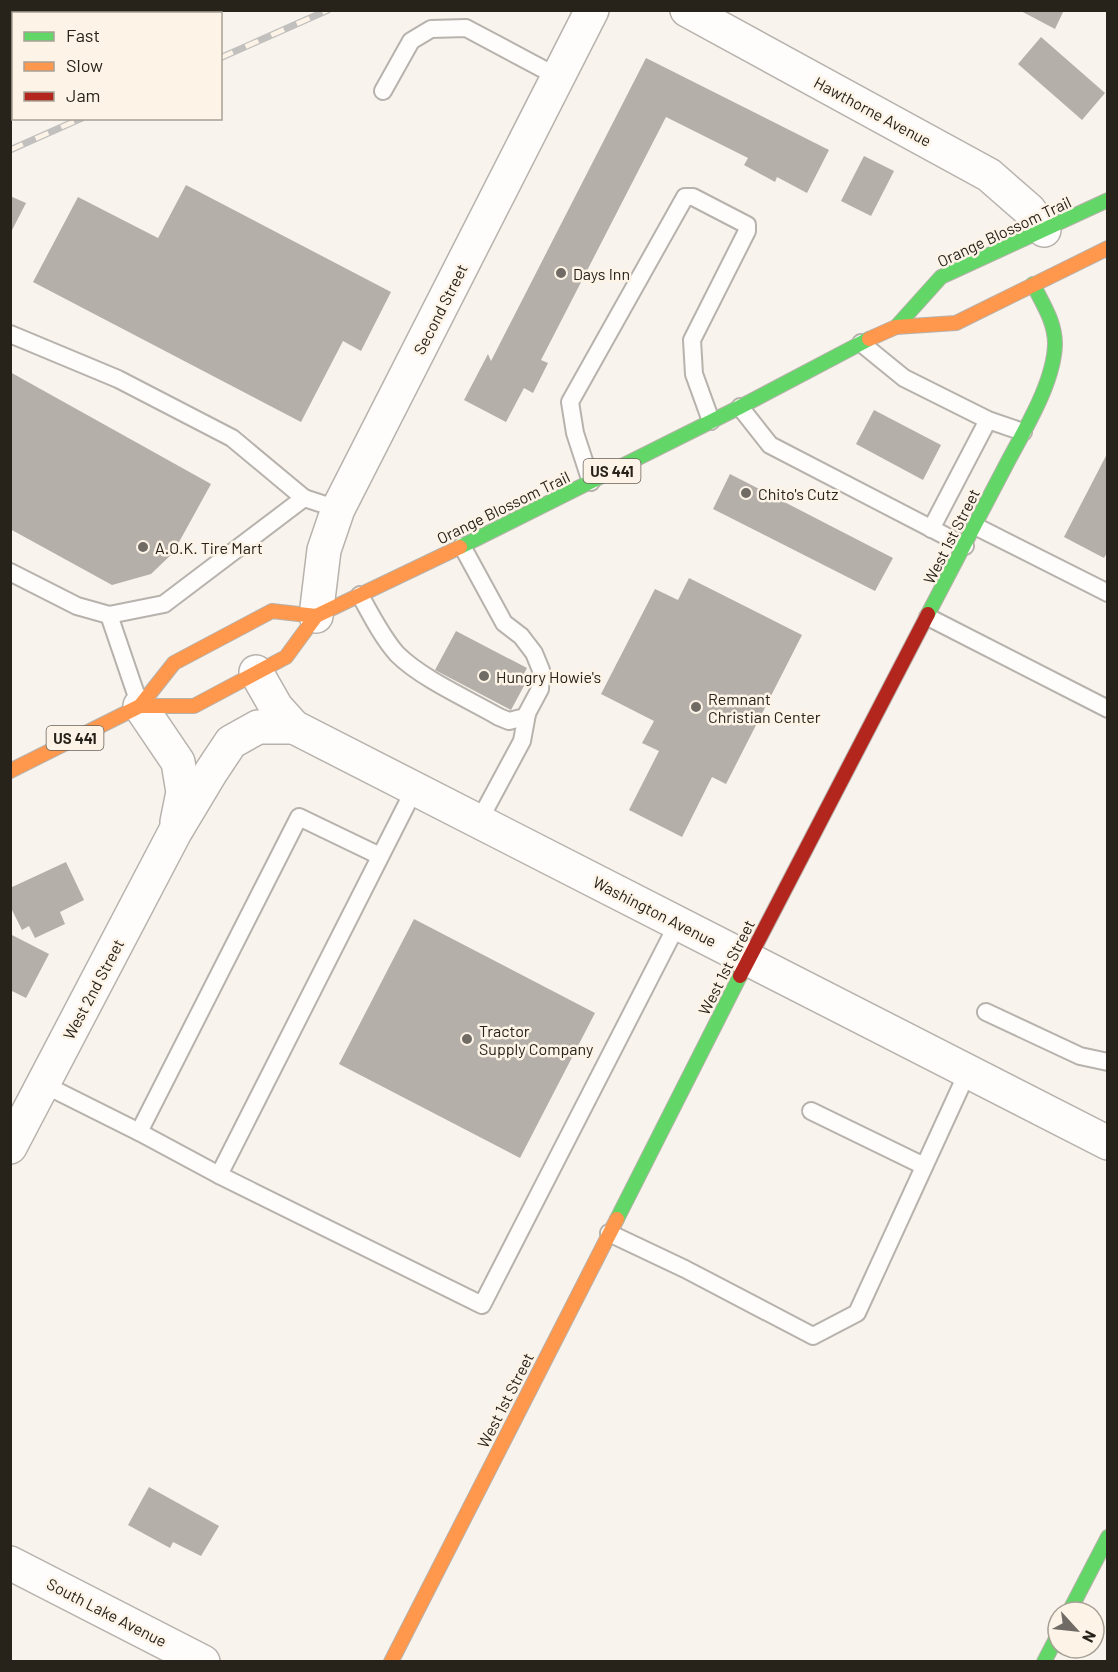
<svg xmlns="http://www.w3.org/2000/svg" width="1118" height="1672" font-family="Barlow,sans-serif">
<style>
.building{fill:#b4afa9}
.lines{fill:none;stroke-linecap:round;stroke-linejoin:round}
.lane-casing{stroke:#b7b2ac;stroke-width:20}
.street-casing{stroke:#b7b2ac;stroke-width:36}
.fast-casing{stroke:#b7b2ac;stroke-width:16}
.slow-casing{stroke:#b7b2ac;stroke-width:16}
.jam-casing{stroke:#b7b2ac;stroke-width:16}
.lane{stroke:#fefdfc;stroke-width:16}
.street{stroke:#fefdfc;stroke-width:33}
.fast{stroke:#63d668;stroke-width:14}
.slow{stroke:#ff974d;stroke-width:14}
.jam{stroke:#b3261e;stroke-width:14}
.rail-casing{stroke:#c2c0be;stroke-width:7}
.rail{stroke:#fdf4e7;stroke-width:4.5;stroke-dasharray:14;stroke-linecap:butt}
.poi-dot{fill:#706b64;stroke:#fdf4e7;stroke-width:2}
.labels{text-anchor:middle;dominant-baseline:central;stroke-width:5;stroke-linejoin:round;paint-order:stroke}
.shield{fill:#fdf4e7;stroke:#676158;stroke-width:1.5}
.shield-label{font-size:15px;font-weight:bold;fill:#27221a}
.street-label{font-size:16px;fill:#27221a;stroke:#fdf4e7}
.poi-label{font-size:16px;fill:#27221a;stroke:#fdf4e7;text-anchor:start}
</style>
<rect width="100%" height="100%" fill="#f8f3ec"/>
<g class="building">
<path d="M73,10H195V11L186,14H71Z"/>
<path d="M1019,10H1064L1055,29Z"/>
<path d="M1041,37L1105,93L1082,120L1018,64Z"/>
<path d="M646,58L829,150L807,193L777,177L775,182L744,165L748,158L666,117L541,360L548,363L533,393L524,388L506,422L464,400L488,354L491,361Z"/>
<path d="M864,156L894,171L871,216L841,201Z"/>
<path d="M186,185L391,292L361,351L343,341L301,422L33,282L78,197L158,238Z"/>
<path d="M10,196L26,203L10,234Z"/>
<path d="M10,372L211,484L173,553L151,574L112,585L10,529Z"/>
<path d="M874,410L941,445L923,480L856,444Z"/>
<path d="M1108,452V551L1104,558L1064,537Z"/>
<path d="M730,474L893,558L875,591L713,509Z"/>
<path d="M689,578L802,635L726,784L712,777L682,837L629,810L659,751L642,743L654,721L601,694L655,589L678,600Z"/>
<path d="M456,631L527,668L520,681L525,684L511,710L435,670Z"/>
<path d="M66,862L84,900L60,912L65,924L35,938L29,926L22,930L10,906V888Z"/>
<path d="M414,919L595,1013L520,1158L339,1064Z"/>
<path d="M10,934L49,954L26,998L10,990Z"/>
<path d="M149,1487L219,1526L201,1556L173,1542L170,1548L128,1525Z"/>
</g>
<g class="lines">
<g class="lane-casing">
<g id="lane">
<path d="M31,14L32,10"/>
<path d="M383,91L411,41L431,29L466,28L558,77"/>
<path d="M10,334L118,379L232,438L304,498"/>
<path d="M861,343L904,378L988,420L1023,432"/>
<path d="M740,407L770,445L965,546"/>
<path d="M591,482L575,433L570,402L685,197H693L747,225V231L692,340L694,374L711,421"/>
<path d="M975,526L1108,593"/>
<path d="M931,529L988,420"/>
<path d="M10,572L77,606L109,615L164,604L304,498L338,509"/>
<path d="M360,595C371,615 382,637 397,654C422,679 468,699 499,717L509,721L525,717L540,689L541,670L534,653L521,636L504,623L462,546"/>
<path d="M109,615L140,706"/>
<path d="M928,617L1108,709"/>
<path d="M415,788L219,1175L482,1305L678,923"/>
<path d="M479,821L522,741L527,714"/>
<path d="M986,1012L1080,1056L1108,1062"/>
<path d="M43,1084L139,1132"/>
<path d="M811,1111L924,1166"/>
<path d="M219,1175L139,1132L299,817L380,856"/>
<path d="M609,1233L685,1269L813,1336L857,1313L968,1071"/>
</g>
</g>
<g class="street-casing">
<g id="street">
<path d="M687,10L989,175L1029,210L1044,230"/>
<path d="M316,616L324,550L338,509L592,10"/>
<path d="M256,672L276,707L294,727L1108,1143"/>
<path d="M140,706L178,762L183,792L177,822"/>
<path d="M10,1147L175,832L211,772L231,742L258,727H294"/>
<path d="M10,1563L203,1662"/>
</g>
</g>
<g class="fast-casing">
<g id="fast">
<path d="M896,327L941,277L1108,200"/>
<path d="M460,547L740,407L869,339"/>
<path d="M928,614C954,565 979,516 1005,467C1023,432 1054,384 1055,344C1055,321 1042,303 1033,284"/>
<path d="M617,1219L740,976"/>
<path d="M1069,1612L1108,1537"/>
<path d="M1044,1662L1058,1635"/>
</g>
</g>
<g class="slow-casing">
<g id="slow">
<path d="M869,339L896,327L956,323L1108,248"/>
<path d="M140,706H194L286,657L316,616L460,547"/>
<path d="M10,771L140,706L174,663L272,611L316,616"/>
<path d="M391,1662L617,1219"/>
</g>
</g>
<g class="jam-casing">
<path id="jam" d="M740,976L928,614"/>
</g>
<use href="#lane" class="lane"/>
<use href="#street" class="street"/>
<use href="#fast" class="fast"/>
<use href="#slow" class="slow"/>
<use href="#jam" class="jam"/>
<g class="rail-casing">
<g id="rail">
<path d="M220,58L328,10"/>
<path d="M10,150L82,118"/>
</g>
</g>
<use href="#rail" class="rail"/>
</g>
<g class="poi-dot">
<circle cx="561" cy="273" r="6"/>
<circle cx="746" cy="493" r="6"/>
<circle cx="143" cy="547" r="6"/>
<circle cx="484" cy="676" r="6"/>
<circle cx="696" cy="707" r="6"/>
<circle cx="467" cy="1039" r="6"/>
</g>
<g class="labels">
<g class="shield">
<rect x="583.5" y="459" width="57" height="24" rx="4.5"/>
<rect x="46.5" y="726" width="57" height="24" rx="4.5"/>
</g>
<g class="shield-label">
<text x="612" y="471">US 441</text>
<text x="75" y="738">US 441</text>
</g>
<g class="street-label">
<text transform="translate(873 111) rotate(28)">Hawthorne Avenue</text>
<text transform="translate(1004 231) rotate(-25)">Orange Blossom Trail</text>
<text transform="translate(440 309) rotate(-63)">Second Street</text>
<text transform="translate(503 507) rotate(-26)">Orange Blossom Trail</text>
<text transform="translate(951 536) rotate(-63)">West 1st Street</text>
<text transform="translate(655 911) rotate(27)">Washington Avenue</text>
<text transform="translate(726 967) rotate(-63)">West 1st Street</text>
<text transform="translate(93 989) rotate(-62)">West 2nd Street</text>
<text transform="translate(505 1400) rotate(-63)">West 1st Street</text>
<text transform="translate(107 1612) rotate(27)">South Lake Avenue</text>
</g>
<g class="poi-label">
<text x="573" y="273">Days Inn</text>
<text x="758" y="493">Chito's Cutz</text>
<text x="155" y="547">A.O.K. Tire Mart</text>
<text x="496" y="676">Hungry Howie's</text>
<text x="708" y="698">Remnant<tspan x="708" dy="18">Christian Center</tspan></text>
<text x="479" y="1030">Tractor<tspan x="479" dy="18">Supply Company</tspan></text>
</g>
</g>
<rect width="1118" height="1672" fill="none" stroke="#27221a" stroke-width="24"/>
<rect x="12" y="12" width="210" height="108" fill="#fdf4e7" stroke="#a7a095" stroke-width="1.5"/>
<rect x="24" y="32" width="30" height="9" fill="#63d668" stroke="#a7a095" stroke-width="1.5"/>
<text x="66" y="42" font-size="18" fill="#27221a">Fast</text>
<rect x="24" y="62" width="30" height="9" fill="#ff974d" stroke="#a7a095" stroke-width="1.5"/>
<text x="66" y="72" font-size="18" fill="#27221a">Slow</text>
<rect x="24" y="92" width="30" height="9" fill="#b3261e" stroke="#a7a095" stroke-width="1.5"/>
<text x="66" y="102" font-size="18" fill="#27221a">Jam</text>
<g transform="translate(1076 1630) rotate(117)"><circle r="28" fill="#fdf4e7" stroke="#a7a095" stroke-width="1.5"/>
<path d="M0-4.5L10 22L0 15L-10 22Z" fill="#706b64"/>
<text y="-9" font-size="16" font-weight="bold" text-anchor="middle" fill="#27221a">N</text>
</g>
</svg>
